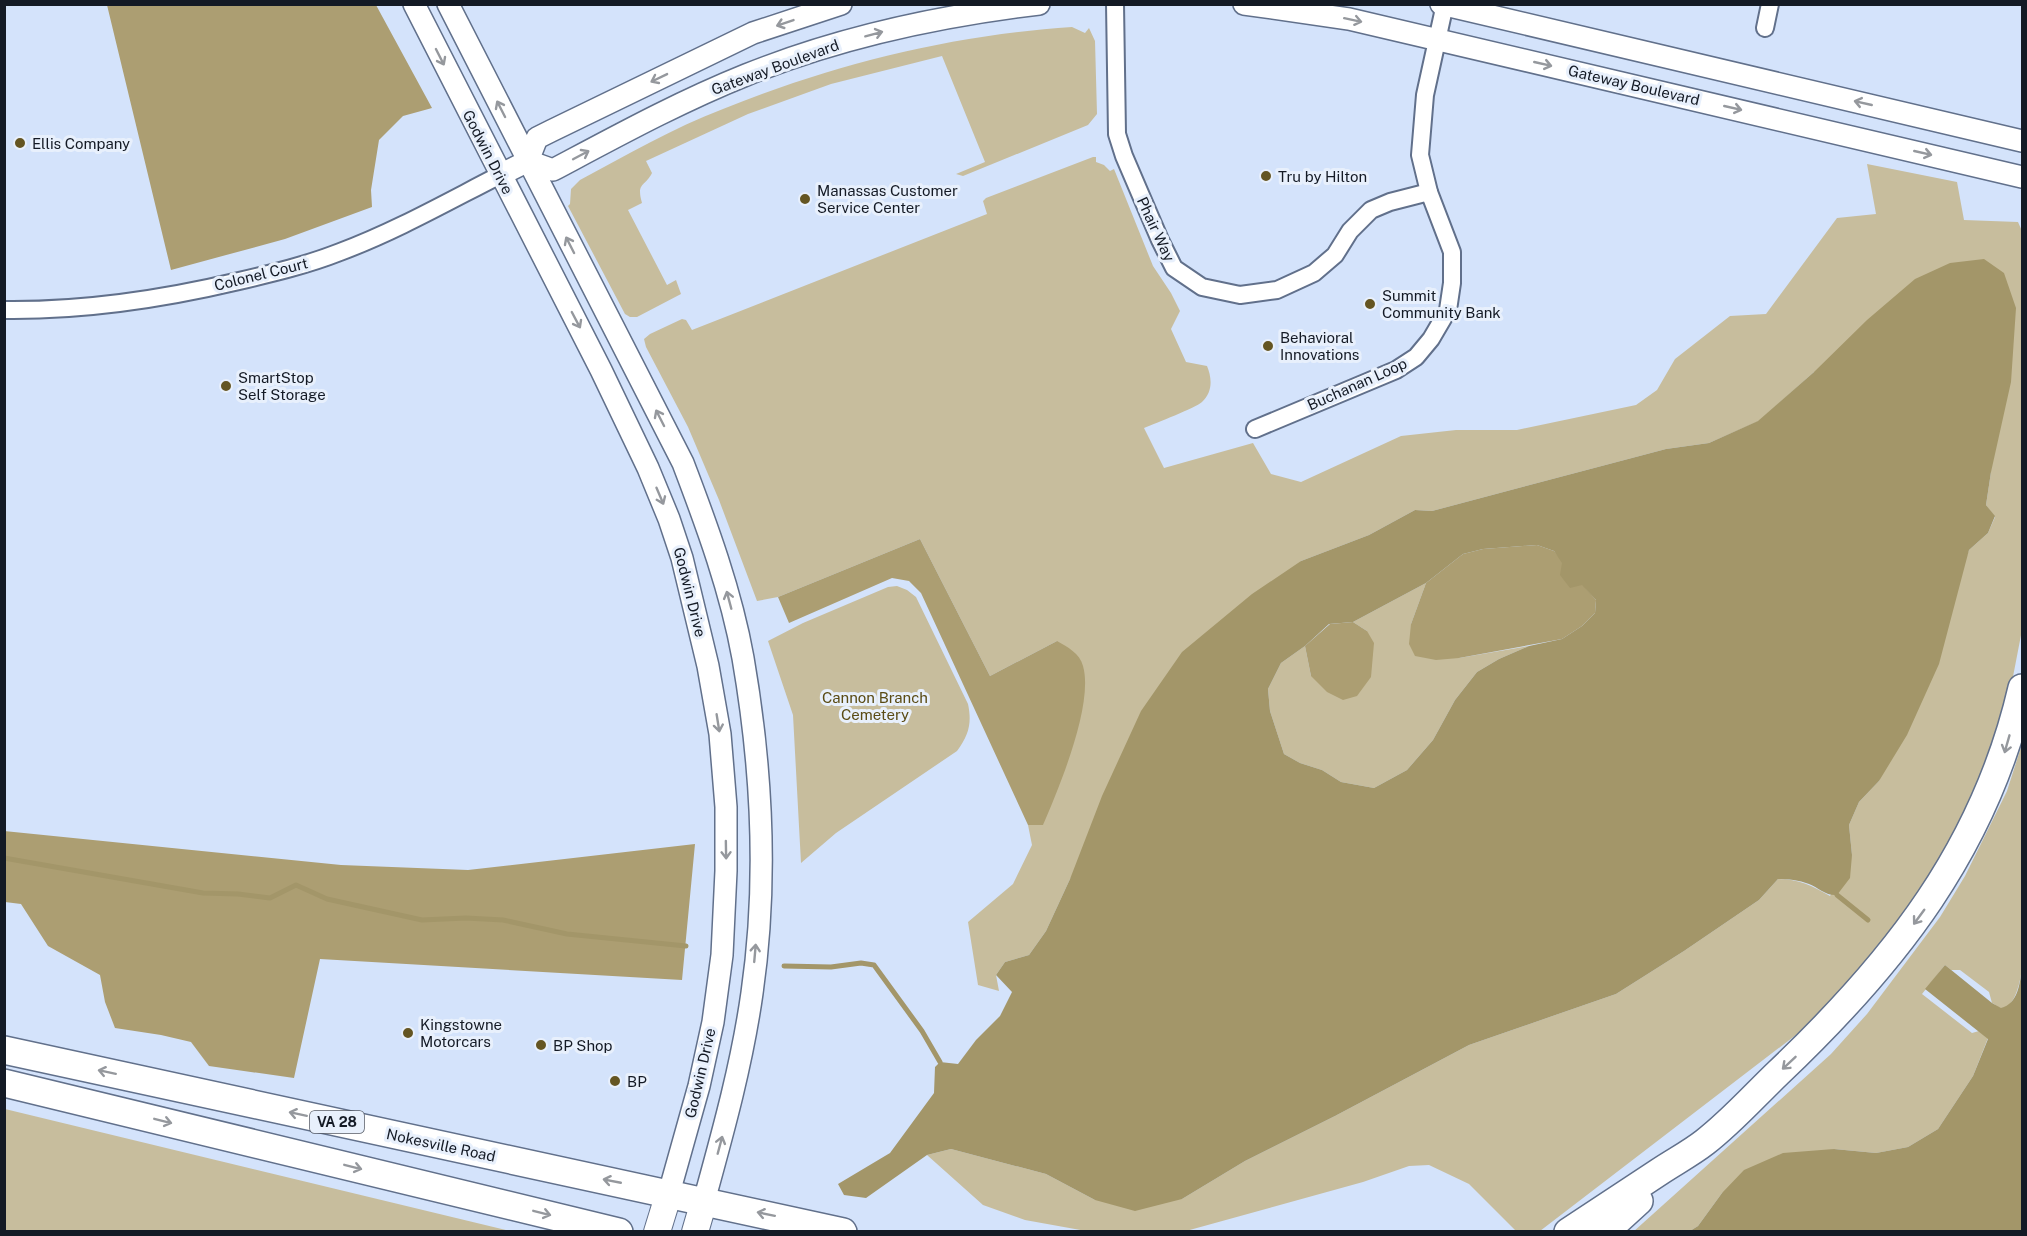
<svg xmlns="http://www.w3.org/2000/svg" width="2027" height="1236" font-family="'Public Sans',sans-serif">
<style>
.green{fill:#c7bd9d}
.forest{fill:#ac9e72}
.water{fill:#a39669;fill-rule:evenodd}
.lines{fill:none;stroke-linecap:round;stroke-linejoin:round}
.stream{stroke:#a39669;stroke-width:5}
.minor-casing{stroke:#61708b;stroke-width:20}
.tertiary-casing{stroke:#61708b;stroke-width:24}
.primary-casing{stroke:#61708b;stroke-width:28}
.trunk-casing{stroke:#61708b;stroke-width:30}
.minor{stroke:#fff;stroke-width:16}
.tertiary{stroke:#fff;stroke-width:21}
.primary{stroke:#fff;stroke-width:26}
.trunk{stroke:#fff;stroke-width:27}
.oneway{stroke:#95989d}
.poi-dot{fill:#645522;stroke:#e8f0fc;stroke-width:2}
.labels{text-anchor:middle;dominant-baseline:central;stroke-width:6;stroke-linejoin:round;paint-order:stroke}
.shield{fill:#e8f0fc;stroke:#545a66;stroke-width:1.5}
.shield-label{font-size:14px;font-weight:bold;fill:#141a25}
.street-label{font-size:15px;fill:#141a25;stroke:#e8f0fc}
.poi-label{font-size:15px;fill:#141a25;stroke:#e8f0fc;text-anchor:start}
.park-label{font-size:15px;fill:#5a4b14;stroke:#e8f0fc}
</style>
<rect width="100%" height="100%" fill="#d4e3fb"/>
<g class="green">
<path d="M1072,27L1085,33L1089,28L1095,41L1097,114L1088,125L963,176L956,174L985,162L942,56L831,84L748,114L646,161L652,173C645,187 636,182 642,203L628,210L667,285L676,280L681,294L637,317H630L625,314L568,206L570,204L571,189L580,180C627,155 673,128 723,109C835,64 951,35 1072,27Z"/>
<path d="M1093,157H1096V162L1104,165L1110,171L1114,169L1153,266L1171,293L1180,311L1171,329L1186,362L1207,366C1212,378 1213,392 1202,402C1195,408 1156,423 1144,428L1164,468L1253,443L1271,474L1301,482L1401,436L1456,430H1517L1636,405L1657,390L1675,359L1730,316L1766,314L1837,218L1876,214L1867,164L1957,182L1964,220L2018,222L2022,231V630L2011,687L1990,763L1914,911L1818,1018L1540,1231H1516L1469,1184L1429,1165L1409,1166L1363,1182L1186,1231H1086L1025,1220L983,1205L927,1155L951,1149L1046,1174L1095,1200L1182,1199L1245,1161L1335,1116L1469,1045L1616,994L1684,951L1759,900L1778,879C1799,879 1813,886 1830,896L1852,855L1849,825L1859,802L1879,781L1969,550L1988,533L1995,517L1986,505L1991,472L1814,372L1759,421L1709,443L1666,449L1432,511L1415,510L1369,535L1301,561L1070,879L1046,931L1029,955L1005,962L996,975L999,991L978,985L968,922L1013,884L1032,845L1028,825H1043L1057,641L990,676L920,539L778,597L757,601L719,500L688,427L646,347L644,339L650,334L682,319L686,320L692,330L987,214L983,201L986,198Z"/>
<path d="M1426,583L1411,624L1459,658L1529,646L1499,659L1477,672L1455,700L1433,740L1407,770L1374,788L1341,782L1322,770L1300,763L1284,754L1270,711L1268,689L1281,663L1305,646L1311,676L1367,631L1353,622Z"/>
<path d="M897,586L907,590L916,597L968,704C972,723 969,735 957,751L836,833L801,863L793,715L768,641L803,623L888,587Z"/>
<path d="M2022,744V968C2021,978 2015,1011 2000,1008C1997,1007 1995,1004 1992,1003L1989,992L1960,970H1951L1945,965L1922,994L1972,1033L1979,1031L1988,1038L1973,1076L1938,1129L1908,1147L1876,1153L1834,1149L1722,1193L1698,1226L1690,1231L1633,1232L1831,1054L1867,1014L1940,917L1965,876L2007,791Z"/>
<path d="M4,1109H5L510,1231H5Z"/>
</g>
<g class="forest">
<path d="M107,5H376L432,108L403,116L379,140L371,190L372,207L285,239L171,270Z"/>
<path d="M920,539L990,676L1057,641C1067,647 1080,653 1083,666C1094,704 1059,788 1043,825H1028L921,593L909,581L892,578L789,623L778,597Z"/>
<path d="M1537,545L1554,551L1596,600L1595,613L1582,626L1562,639L1459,658L1436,660L1415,656L1409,644L1411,624L1426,583L1463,554L1483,549Z"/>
<path d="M1353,622L1367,631L1374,643L1371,677L1357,696L1343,700L1327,692L1311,676L1305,646L1330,624Z"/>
<path d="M4,831L341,865L468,870L695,844L682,980L320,959L294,1078L209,1066L191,1042L161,1035L115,1028L105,1002L100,975L48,946L21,904L5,902Z"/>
</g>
<g class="water">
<path d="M1984,259L2004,273L2016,308L2011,382L1991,472L1986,505L1995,516L1988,533L1969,550L1939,664L1907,735L1879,781L1859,802L1849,825L1852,855L1850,878L1837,895C1826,896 1819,888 1809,884C1799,880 1788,879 1778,879L1759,900L1684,951L1616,994L1469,1045L1335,1116L1245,1161L1182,1199L1135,1211L1095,1200L1046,1174L951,1149L927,1155L866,1198L844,1195L838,1184L890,1153L934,1093L935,1067L940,1062L958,1064L976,1040L1000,1016L1012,992L996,975L1005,962L1029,955L1046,931L1070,879L1102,796L1141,711L1182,652L1252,594L1301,561L1369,535L1415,510L1432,511L1666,449L1709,443L1758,421L1814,372L1867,320L1915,279L1950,263ZM1537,545L1554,551L1562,563L1560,575L1570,588L1582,585L1596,600L1595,613L1582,626L1562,639L1529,646L1499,659L1477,672L1455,700L1433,740L1407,770L1374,788L1341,782L1322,770L1300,763L1284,754L1270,711L1268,689L1281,663L1305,646L1329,624L1353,622L1426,583L1463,554L1483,549Z"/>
<path d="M1945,965L1992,1003L2001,1008C2018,1004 2020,983 2022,968V1231H1690L1698,1226L1722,1193L1744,1170L1783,1153L1834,1149L1876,1153L1908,1147L1938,1129L1973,1076L1988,1039L1925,989Z"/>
</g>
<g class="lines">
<g class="stream">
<path d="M4,858L203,893L238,894L270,898L296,885L327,899L422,920L466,918L503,920L567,934L686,946"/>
<path d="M1837,895L1868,920"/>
<path d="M784,966L831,967L861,963L874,965L922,1031L940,1062"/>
</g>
<g class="minor-casing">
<g id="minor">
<path d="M1115,4L1117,134L1124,156L1160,240L1174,268L1202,287L1240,295L1277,290L1314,273L1335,255L1350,231L1371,210L1390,202L1429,192"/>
<path d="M1765,28L1770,4"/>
<path d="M4,310C83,311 163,299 239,281C273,273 307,265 340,252C396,231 447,202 500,175"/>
<path d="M1255,429L1396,370L1416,357L1431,339L1448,310L1452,283V252L1429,192L1420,155L1425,95L1445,4"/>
</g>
</g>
<g class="tertiary-casing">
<g id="tertiary">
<path d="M414,4L601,370L648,468L669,519L682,558L708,666L720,734L726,807V871L722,955L713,1022L699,1086L669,1193"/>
<path d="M448,4L683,463C707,526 731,591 743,658C762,768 768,882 752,993C742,1064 723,1132 704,1201"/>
<path d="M1244,4L1349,19L2022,177"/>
<path d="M1441,4L2022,141"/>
<path d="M528,161L553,170C617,136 679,102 746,75C840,37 938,16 1039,4"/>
<path d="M500,175L528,161L537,138L551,131L753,33L841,4"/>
</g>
</g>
<g class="primary-casing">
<g id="primary">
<path d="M657,1232L669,1193"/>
<path d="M695,1232L704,1201"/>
</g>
</g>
<g class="trunk-casing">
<g id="trunk">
<path d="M4,1050L843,1232"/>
<path d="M4,1083L619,1232"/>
<path d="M1568,1232C1598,1212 1629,1192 1659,1172C1674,1162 1691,1153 1705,1142C1731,1122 1754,1096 1778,1073C1895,962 1985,848 2022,688"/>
<path d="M1605,1232L1639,1201"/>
</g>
</g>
<use href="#minor" class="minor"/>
<use href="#tertiary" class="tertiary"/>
<use href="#primary" class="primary"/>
<use href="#trunk" class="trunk"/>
</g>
<defs><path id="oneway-shaft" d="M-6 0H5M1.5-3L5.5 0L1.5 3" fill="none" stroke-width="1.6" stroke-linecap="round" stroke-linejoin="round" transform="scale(1.5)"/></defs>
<g class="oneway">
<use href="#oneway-shaft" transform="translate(1353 20) rotate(12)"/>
<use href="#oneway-shaft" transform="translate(785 23) rotate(161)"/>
<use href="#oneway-shaft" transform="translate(874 34) rotate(-15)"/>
<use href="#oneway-shaft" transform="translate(440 57) rotate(63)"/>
<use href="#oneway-shaft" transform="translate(1543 64) rotate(13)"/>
<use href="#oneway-shaft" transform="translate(659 78) rotate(154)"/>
<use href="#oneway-shaft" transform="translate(1863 103) rotate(-167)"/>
<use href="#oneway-shaft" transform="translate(1733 108) rotate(13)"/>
<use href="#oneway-shaft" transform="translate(501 109) rotate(-117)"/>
<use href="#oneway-shaft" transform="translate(1923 153) rotate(13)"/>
<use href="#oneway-shaft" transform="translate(581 155) rotate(-28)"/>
<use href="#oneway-shaft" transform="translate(570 245) rotate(-117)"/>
<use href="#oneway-shaft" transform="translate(576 320) rotate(62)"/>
<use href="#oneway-shaft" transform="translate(660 418) rotate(-117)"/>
<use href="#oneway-shaft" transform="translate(660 496) rotate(67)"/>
<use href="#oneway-shaft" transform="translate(729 600) rotate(-105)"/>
<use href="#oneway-shaft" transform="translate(718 723) rotate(81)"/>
<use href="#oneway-shaft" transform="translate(2007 744) rotate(106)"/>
<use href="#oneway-shaft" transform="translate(726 850) rotate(89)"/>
<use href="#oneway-shaft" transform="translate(1919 917) rotate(126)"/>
<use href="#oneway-shaft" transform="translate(755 953) rotate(-85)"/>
<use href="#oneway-shaft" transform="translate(1789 1063) rotate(137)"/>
<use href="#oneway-shaft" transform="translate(107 1072) rotate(-168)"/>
<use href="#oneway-shaft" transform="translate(298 1114) rotate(-168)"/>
<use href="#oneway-shaft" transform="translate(163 1121) rotate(14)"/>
<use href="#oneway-shaft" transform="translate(720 1145) rotate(-75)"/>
<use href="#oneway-shaft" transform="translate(353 1167) rotate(14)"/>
<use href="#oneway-shaft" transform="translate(612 1181) rotate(-169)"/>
<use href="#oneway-shaft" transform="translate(542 1213) rotate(14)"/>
<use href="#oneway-shaft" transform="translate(766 1214) rotate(-168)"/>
</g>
<g class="poi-dot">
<circle cx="20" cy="143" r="6"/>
<circle cx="1266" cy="176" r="6"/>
<circle cx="805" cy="199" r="6"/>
<circle cx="1370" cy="304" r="6"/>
<circle cx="1268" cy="346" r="6"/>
<circle cx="226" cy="386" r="6"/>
<circle cx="408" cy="1033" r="6"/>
<circle cx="541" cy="1045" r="6"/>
<circle cx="615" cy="1081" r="6"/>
</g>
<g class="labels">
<rect class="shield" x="310" y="1111" width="54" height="22" rx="4.5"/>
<g class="shield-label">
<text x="337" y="1122">VA 28</text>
</g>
<g class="street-label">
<text transform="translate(775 67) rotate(-20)">Gateway Boulevard</text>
<text transform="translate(1634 85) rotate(13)">Gateway Boulevard</text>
<text transform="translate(488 152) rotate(63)">Godwin Drive</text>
<text transform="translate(1156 229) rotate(65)">Phair Way</text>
<text transform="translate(261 274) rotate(-14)">Colonel Court</text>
<text transform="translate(1357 384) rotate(-24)">Buchanan Loop</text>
<text transform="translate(690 592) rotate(76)">Godwin Drive</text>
<text transform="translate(700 1073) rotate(-77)">Godwin Drive</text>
<text transform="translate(441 1145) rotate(12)">Nokesville Road</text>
</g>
<g class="poi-label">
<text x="32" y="143">Ellis Company</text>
<text x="1278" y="176">Tru by Hilton</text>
<text x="817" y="190">Manassas Customer<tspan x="817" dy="17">Service Center</tspan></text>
<text x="1382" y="295">Summit<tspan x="1382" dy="17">Community Bank</tspan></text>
<text x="1280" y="337">Behavioral<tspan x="1280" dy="17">Innovations</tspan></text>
<text x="238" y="377">SmartStop<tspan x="238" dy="17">Self Storage</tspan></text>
<text x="420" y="1024">Kingstowne<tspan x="420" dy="17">Motorcars</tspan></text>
<text x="553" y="1045">BP Shop</text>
<text x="627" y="1081">BP</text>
</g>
<g class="park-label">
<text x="875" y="697">Cannon Branch<tspan x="875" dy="17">Cemetery</tspan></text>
</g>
</g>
<rect width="2027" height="1236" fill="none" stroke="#141a25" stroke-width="12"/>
</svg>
